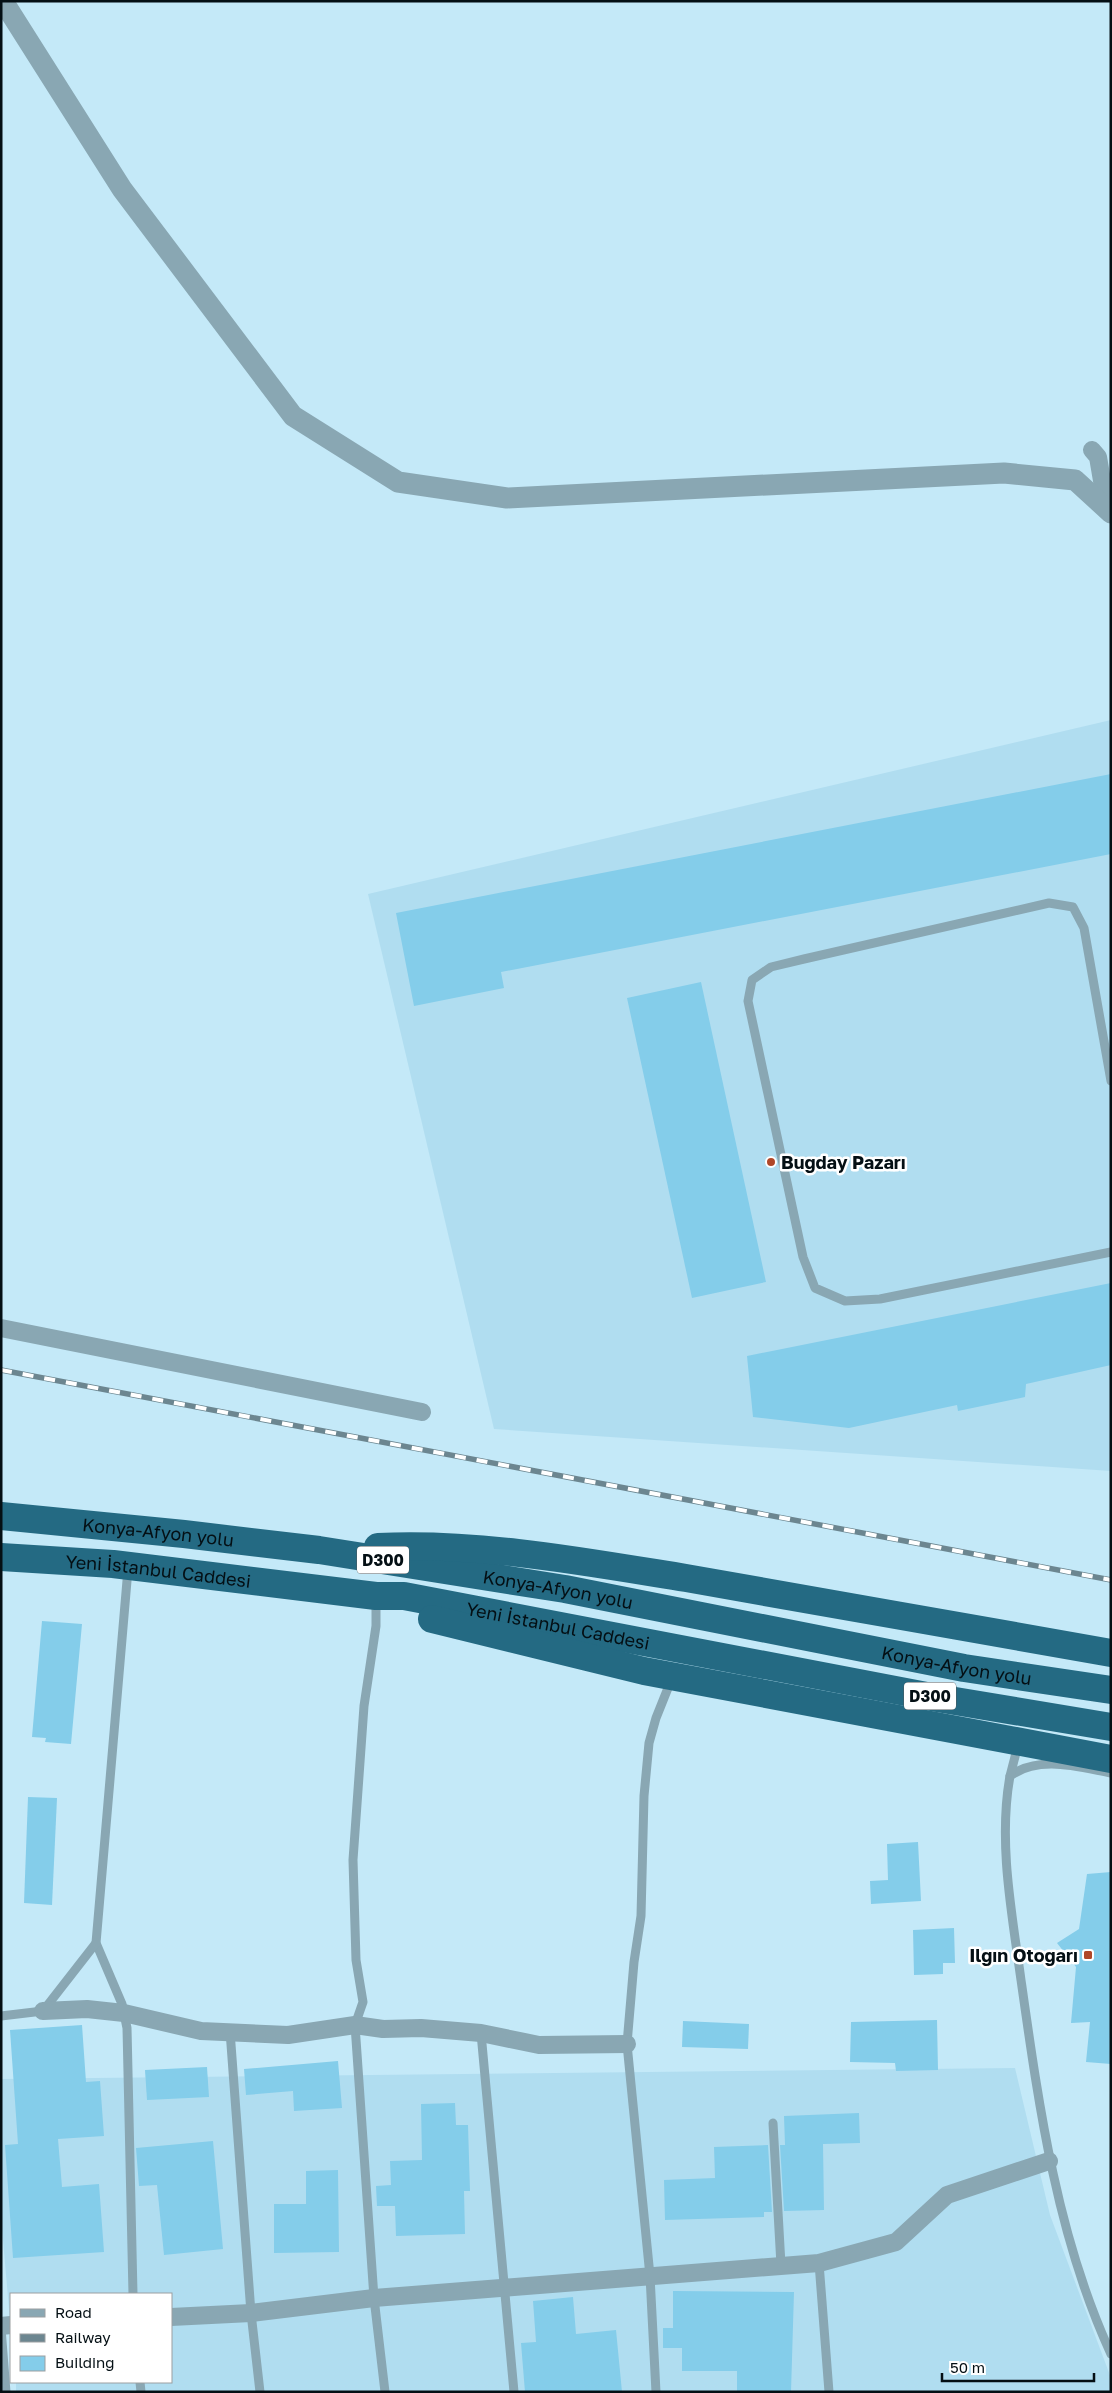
<svg xmlns="http://www.w3.org/2000/svg" width="1112" height="2393" font-family="'Golos Text',sans-serif">
<style>
.built{fill:#b0ddf0}
.building{fill:#84cdea}
.lines{fill:none;stroke-linecap:round;stroke-linejoin:round}
.service{stroke:#89a7b3;stroke-width:9}
.minor{stroke:#89a7b3;stroke-width:18}
.tertiary{stroke:#89a7b3;stroke-width:21}
.trunk{stroke:#246a83;stroke-width:28}
.rail-casing{stroke:#6c8690;stroke-width:5.5}
.rail{stroke:#fff;stroke-width:4;stroke-dasharray:11;stroke-linecap:butt}
.poi-dot{fill:#b04728;stroke:#fff;stroke-width:2}
.labels{text-anchor:middle;dominant-baseline:central;stroke-width:5;stroke-linejoin:round;paint-order:stroke}
.shield{fill:#fff;stroke:#4f575a;stroke-width:1}
.shield-label{font-size:16px;font-weight:bold;fill:#040f14}
.poi-label{font-size:18px;font-weight:bold;fill:#040f14;stroke:#fff;text-anchor:start}
.street-label{font-size:18px;fill:#040f14;stroke:#fff}
</style>
<rect width="100%" height="100%" fill="#c4e9f8"/>
<g class="built">
<path d="M1111,720V1471L494,1429L368,894Z"/>
<path d="M1015,2068L1050,2215L1111,2378V2392H16V2382H171V2294H11V2332L1,2217V2079Z"/>
</g>
<g class="building">
<path d="M1111,774V854L501,972L504,988L414,1006L396,913Z"/>
<path d="M701,982L766,1282L692,1298L627,998Z"/>
<path d="M1111,1283V1365L1026,1384L1025,1397L958,1411L957,1405L849,1428L753,1417L747,1356Z"/>
<path d="M42,1621L82,1624L71,1744L45,1742L46,1738L32,1737Z"/>
<path d="M28,1797L57,1798L52,1905L24,1903Z"/>
<path d="M918,1842L921,1901L871,1904L870,1881L888,1880L887,1844Z"/>
<path d="M1111,1872V2064L1086,2062L1090,2022L1071,2023L1076,1967L1057,1943L1079,1929L1087,1874Z"/>
<path d="M954,1928L955,1963H943V1974L914,1975L913,1930Z"/>
<path d="M937,2020L938,2070L896,2071L895,2063L850,2062L851,2022Z"/>
<path d="M683,2021L749,2024L748,2049L682,2047Z"/>
<path d="M82,2025L86,2082L100,2081L104,2136L58,2139L62,2187L99,2184L104,2252L13,2258L5,2145L18,2144L10,2030Z"/>
<path d="M338,2061L342,2108L294,2111L293,2091L246,2095L244,2069Z"/>
<path d="M207,2067L209,2097L147,2100L145,2070Z"/>
<path d="M455,2103L456,2125H468L470,2191H464L465,2234L396,2236L395,2206H377L376,2186L391,2185L390,2161L422,2160L421,2104Z"/>
<path d="M859,2113L860,2143L823,2144L824,2210L784,2211L780,2145H785L784,2116Z"/>
<path d="M213,2141L223,2249L164,2255L157,2185L139,2186L136,2148Z"/>
<path d="M768,2145L772,2212H764V2217L665,2220L664,2180L715,2178L714,2147Z"/>
<path d="M338,2170L339,2252L274,2253V2204H306V2171Z"/>
<path d="M673,2291L794,2292L791,2392H737V2371H682V2348H663V2328H673Z"/>
<path d="M573,2297L576,2334L616,2330L622,2392H525L521,2343L536,2342L533,2301Z"/>
</g>
<g class="lines">
<g class="service">
<path d="M1111,1081L1084,928L1073,907L1049,903L804,959L771,967L752,980L748,1001L803,1257L815,1288L845,1301L880,1299L1111,1252"/>
<path d="M128,1569L96,1943L122,2004L127,2028L133,2294"/>
<path d="M376,1599V1626L364,1706L353,1860L356,1960L363,2002L355,2025L374,2298L385,2392"/>
<path d="M1111,1773C1078,1767 1039,1755 1010,1776C998,1842 1012,1914 1021,1980C1039,2107 1057,2237 1111,2354"/>
<path d="M1010,1776L1018,1745"/>
<path d="M1,2016L43,2011L96,1943"/>
<path d="M230,2031L251,2313L260,2392"/>
<path d="M481,2033L514,2392"/>
<path d="M773,2123L781,2265"/>
<path d="M819,2263L829,2392"/>
<path d="M1,2328L6,2392"/>
<path d="M140,2382L141,2392"/>
<path d="M656,2392L650,2276L627,2044L634,1962L641,1916L644,1796L649,1743L656,1718L672,1678"/>
</g>
<g class="minor">
<path d="M1092,450L1098,457L1107,510L1108,505"/>
<path d="M1,1328L422,1412"/>
<path d="M43,2011L87,2009L124,2013L201,2031L288,2035L355,2025L383,2029L421,2028L481,2033L539,2045L627,2044"/>
<path d="M171,2317L251,2313L374,2298L819,2263L896,2242L947,2195L1049,2161"/>
<path d="M1,2326L11,2325"/>
</g>
<path class="tertiary" d="M3,1L122,189L293,416L398,482L507,498L1004,473L1075,480L1111,513"/>
<g class="trunk">
<path id="s1" d="M1,1516L184,1534L319,1550L565,1589L964,1668L1111,1690"/>
<path d="M378,1547C480,1542 587,1562 686,1578C828,1602 969,1629 1111,1653"/>
<path id="s2" d="M1,1557L113,1564L376,1596H404L937,1698L1111,1727"/>
<path d="M432,1619L644,1671L1111,1759"/>
</g>
<g class="rail-casing">
<path id="rail" d="M1,1370L1111,1580"/>
</g>
<use href="#rail" class="rail"/>
</g>
<g class="poi-dot">
<circle cx="771" cy="1162" r="5"/>
<rect x="1083" y="1950" width="10" height="10" rx="2.5"/>
</g>
<g class="labels">
<g class="shield">
<rect x="357" y="1546.5" width="52" height="27" rx="4"/>
<rect x="904" y="1682.5" width="52" height="27" rx="4"/>
</g>
<g class="shield-label">
<text x="383" y="1560">D300</text>
<text x="930" y="1696">D300</text>
</g>
<g class="poi-label">
<text x="781" y="1162">Buğday Pazarı</text>
<text x="1078" y="1955" text-anchor="end">Ilgın Otogarı</text>
</g>
<g class="street-label">
<text stroke="none"><textPath href="#s1" startOffset="158">Konya-Afyon yolu</textPath></text>
<text stroke="none"><textPath href="#s2" startOffset="158">Yeni İstanbul Caddesi</textPath></text>
<text stroke="none"><textPath href="#s1" startOffset="562">Konya-Afyon yolu</textPath></text>
<text stroke="none"><textPath href="#s2" startOffset="562">Yeni İstanbul Caddesi</textPath></text>
<text stroke="none"><textPath href="#s1" startOffset="968">Konya-Afyon yolu</textPath></text>
</g>
</g>
<rect width="1112" height="2393" fill="none" stroke="#040f14" stroke-width="5"/>
<rect x="10" y="2293" width="162" height="90" fill="#ffffff" stroke="#9b9fa1"/>
<rect x="20" y="2309" width="25" height="8" fill="#89a7b3" stroke="#9b9fa1"/>
<text x="55" y="2318" font-size="15" fill="#040f14">Road</text>
<rect x="20" y="2334" width="25" height="8" fill="#6c8690" stroke="#9b9fa1"/>
<text x="55" y="2343" font-size="15" fill="#040f14">Railway</text>
<rect x="20" y="2356" width="25" height="15" fill="#84cdea" stroke="#9b9fa1"/>
<text x="55" y="2368" font-size="15" fill="#040f14">Building</text>
<path d="M942 2373v8h152v-8" fill="none" stroke="#040f14" stroke-width="2.5"/>
<text x="950" y="2373" font-size="15" fill="#040f14" stroke="#ffffff" stroke-width="4" paint-order="stroke">50 m</text>
</svg>
